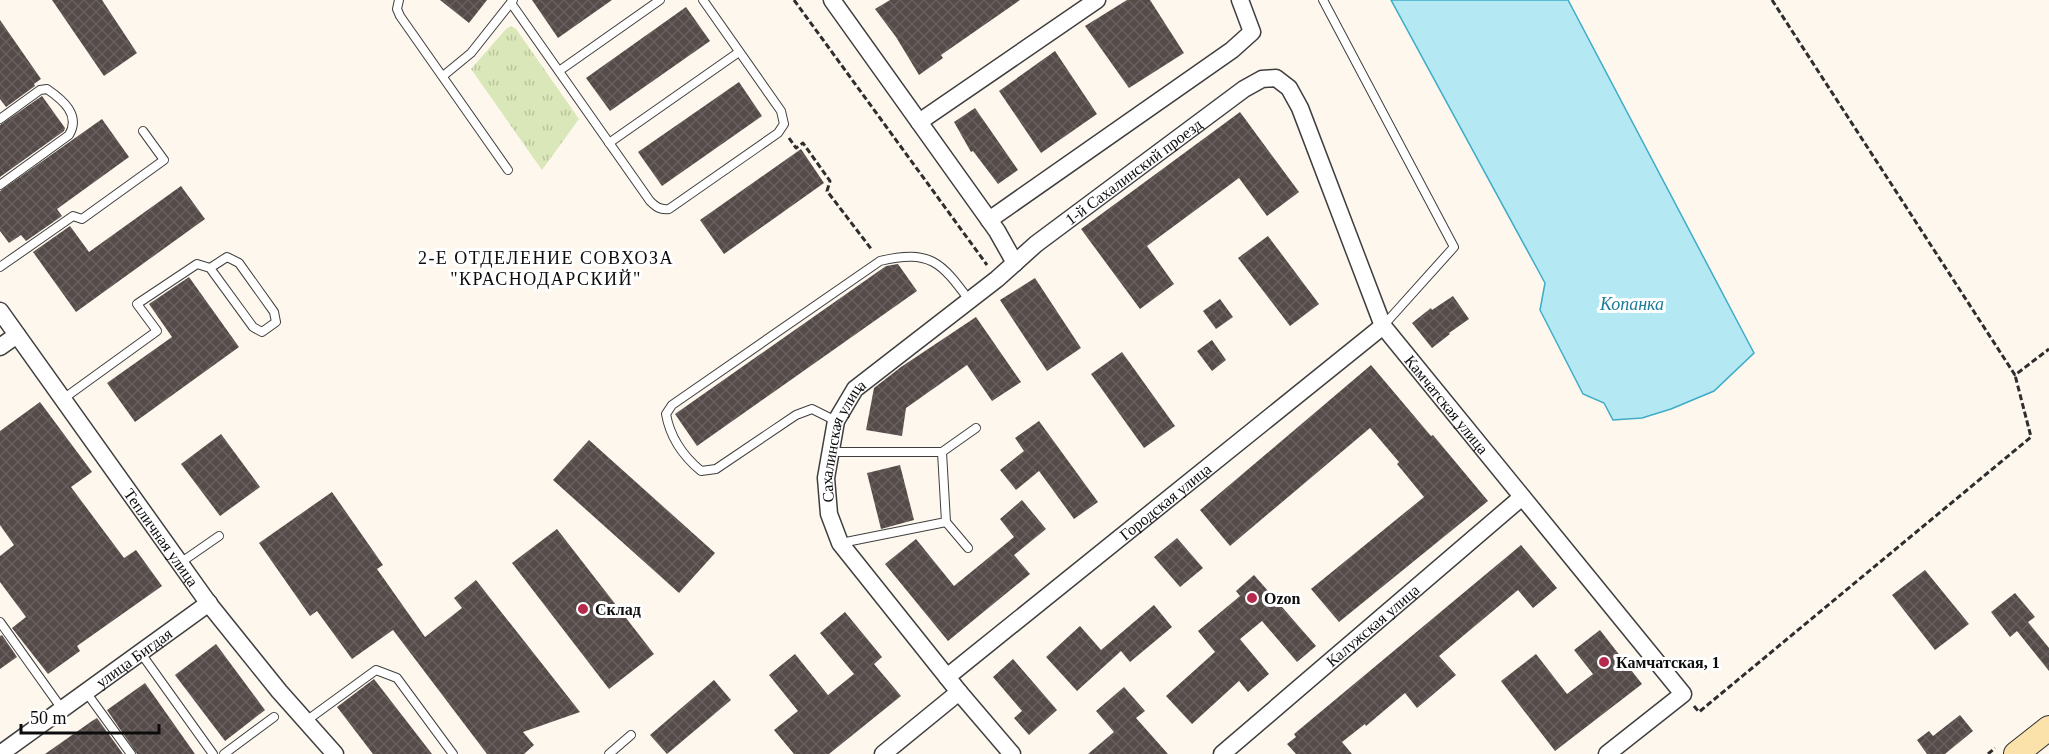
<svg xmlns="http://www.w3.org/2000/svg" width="2049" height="754" font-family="'Times New Roman',serif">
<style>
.park{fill:url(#park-tufts)}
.water{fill:#b4e8f3;stroke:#3eacc7;stroke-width:1.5}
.building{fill:url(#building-cross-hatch)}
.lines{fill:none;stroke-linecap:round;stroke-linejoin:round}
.lane-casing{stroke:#3f3f3f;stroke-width:10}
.street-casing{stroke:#3f3f3f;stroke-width:19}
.secondary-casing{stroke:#2e2e2e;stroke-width:26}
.path{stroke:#2e2e2e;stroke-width:3;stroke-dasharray:6 3;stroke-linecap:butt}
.lane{stroke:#fff;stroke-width:8}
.street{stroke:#fff;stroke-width:16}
.secondary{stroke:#fbe2ab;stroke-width:24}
.poi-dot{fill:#b62b4d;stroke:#fff;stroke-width:2}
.labels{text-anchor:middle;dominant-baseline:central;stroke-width:6;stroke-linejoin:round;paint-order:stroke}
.street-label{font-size:16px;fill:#0c0c0c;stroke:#fff}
.poi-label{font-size:16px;font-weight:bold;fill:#0c0c0c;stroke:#fff;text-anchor:start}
.neighbourhood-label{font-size:18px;letter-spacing:1.5px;fill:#0c0c0c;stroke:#fff}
.water-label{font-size:18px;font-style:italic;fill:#1c7b98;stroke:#fff}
</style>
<defs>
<pattern id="park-tufts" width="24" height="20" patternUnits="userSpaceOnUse" patternTransform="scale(1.5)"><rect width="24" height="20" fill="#dae7b8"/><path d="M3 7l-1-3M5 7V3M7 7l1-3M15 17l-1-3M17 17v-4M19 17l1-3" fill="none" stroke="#bac59d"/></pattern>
<pattern id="building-cross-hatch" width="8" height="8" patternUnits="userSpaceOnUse" patternTransform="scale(1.5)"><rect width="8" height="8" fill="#554b49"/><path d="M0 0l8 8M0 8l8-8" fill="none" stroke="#68605f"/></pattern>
</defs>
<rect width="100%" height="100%" fill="#fef7ed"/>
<path class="park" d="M511,26L516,29L579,119L542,170L471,69L506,29Z"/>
<path class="water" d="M1391,0H1568L1754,353L1714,391L1671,409L1642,418L1613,420L1604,403L1583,394L1540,310L1545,283Z"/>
<g class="building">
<path d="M52,0H102L137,53L104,76Z"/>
<path d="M440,0H487L469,23Z"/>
<path d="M532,0H612L558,38Z"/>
<path d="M890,0H1020L941,55L943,58L919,75L896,37L875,9Z"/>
<path d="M1127,0H1150L1184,53L1129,88L1085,26Z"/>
<path d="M686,7L710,41L610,111L586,78Z"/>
<path d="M0,20L41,79L34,84L35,86L6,107L0,99Z"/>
<path d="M1055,51L1097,114L1041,153L999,91Z"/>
<path d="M739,82L762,116L662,186L638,152Z"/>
<path d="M42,96L65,128L64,131L0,177V125Z"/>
<path d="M975,108L1018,170L998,184L973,151L971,152L954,122Z"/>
<path d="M1240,112L1299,192L1267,216L1239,178L1147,246L1174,284L1140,309L1081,229Z"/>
<path d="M102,119L129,157L57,209L62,216L26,241L21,235L9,243L0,231V191Z"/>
<path d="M801,149L824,183L724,254L700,220Z"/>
<path d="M181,186L205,219L76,312L33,252L70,226L89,252Z"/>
<path d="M1268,236L1319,304L1290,326L1238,258Z"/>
<path d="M898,264L917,291L697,446L675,414L886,266Z"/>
<path d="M189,277L239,347L135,422L107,383L172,337L149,304Z"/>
<path d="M1035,278L1081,348L1047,371L1000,300Z"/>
<path d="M1453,296L1469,319L1449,333L1450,334L1432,348L1412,323L1431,308L1432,310Z"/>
<path d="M1220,299L1233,317L1216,329L1203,311Z"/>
<path d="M976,317L1021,382L992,401L967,365L906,408L902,436L866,430L874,388L901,367Z"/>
<path d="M1212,340L1226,360L1212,371L1197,351Z"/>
<path d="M1122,352L1175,426L1144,448L1091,374Z"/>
<path d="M1371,365L1431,436L1433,435L1488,501L1339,622L1311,589L1424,497L1397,464L1399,462L1370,428L1230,546L1200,510Z"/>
<path d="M40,402L92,472L71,487L124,558L136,550L162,586L77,646L80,651L48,674L12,628L26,617L0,582V556L14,545L0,525V431Z"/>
<path d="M1039,421L1098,502L1074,519L1039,471L1016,490L1000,470L1024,451L1015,438Z"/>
<path d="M221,434L260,487L220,516L181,464Z"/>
<path d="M589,440L715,553L679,593L553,480Z"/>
<path d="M900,465L914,520L881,529L867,473Z"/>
<path d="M332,492L383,565L377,569L425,637L462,608L454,598L476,580L580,712L523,732L534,745L524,754H487L393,630L352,659L317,611L310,616L259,543Z"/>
<path d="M1022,500L1046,529L1014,555L1030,574L948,641L885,564L916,539L954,586L1014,537L1000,519Z"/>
<path d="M557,529L654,654L609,689L512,563Z"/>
<path d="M1177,538L1203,568L1180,587L1154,557Z"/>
<path d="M1521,545L1557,588L1533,608L1518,590L1439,656L1456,675L1417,708L1405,693L1366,726L1365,724L1342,742L1352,754H1296L1287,744L1296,737L1294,734Z"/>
<path d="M1925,570L1969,624L1935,650L1892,595Z"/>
<path d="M1254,575L1316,646L1297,662L1262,621L1240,639L1269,674L1248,692L1239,681L1192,724L1166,696L1215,652L1198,631L1240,596L1236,591Z"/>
<path d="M2015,593L2035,617L2028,622L2049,648V671L2017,631L2010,637L1991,612Z"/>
<path d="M1154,605L1172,627L1130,662L1121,651L1077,691L1046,657L1080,626L1101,650Z"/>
<path d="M845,612L882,657L874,664L901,696L829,754H794L774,730L798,711L769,675L795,654L828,695L854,674L820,633Z"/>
<path d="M1600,630L1642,684L1555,751L1501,681L1536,654L1567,694L1593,674L1574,650Z"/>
<path d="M2,635L17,657L0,669V636Z"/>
<path d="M216,644L265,710L225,741L175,675Z"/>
<path d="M1013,659L1057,710L1029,735L1014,718L1022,711L993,677Z"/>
<path d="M374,679L432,754H373L337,707Z"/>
<path d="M714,680L731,700L667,754L650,735Z"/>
<path d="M145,683L195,754H137L107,710Z"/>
<path d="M1124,687L1145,711L1136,718L1168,754H1088L1114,732L1096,711Z"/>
<path d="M1960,715L1973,731L1945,754H1927L1917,740L1929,731L1933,736Z"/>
<path d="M97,718L123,754H45L92,721Z"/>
</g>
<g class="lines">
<g class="lane-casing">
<g id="lane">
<path d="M399,0L397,9L400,16L508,170"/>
<path d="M1323,0L1454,247L1383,326"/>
<path d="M511,3L650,201C656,207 660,210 669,209L778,133L784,124L781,111L703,0"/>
<path d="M559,71L660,0"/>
<path d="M443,76L471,53L513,0"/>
<path d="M0,119L40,90L47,89C63,100 81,115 69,135L0,185"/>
<path d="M609,143L739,52"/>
<path d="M0,267L73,216L82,219L164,160L143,131"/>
<path d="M63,399L157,331L137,304L197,264L210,268L253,327L262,332L276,322L274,312L239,263L227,257L210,268"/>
<path d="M836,421L812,409L796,415L716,469L701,471C683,456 670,437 666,414L672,405L880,261C930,249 941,262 969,300"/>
<path d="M830,452H942L946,522L841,543"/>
<path d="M942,452L976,428"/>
<path d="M946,522L968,548"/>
<path d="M180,563L219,536"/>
<path d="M0,622L62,709"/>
<path d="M140,652L213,754"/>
<path d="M86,692L131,754"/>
<path d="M306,721L376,670L397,678L453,754"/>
<path d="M224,754L274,717"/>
<path d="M609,754L631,735"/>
</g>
</g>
<g class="street-casing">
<g id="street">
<path d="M832,0L997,231L1015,263"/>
<path d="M919,122L1097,0"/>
<path d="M989,220L1232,50L1252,32L1240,0"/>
<path id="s1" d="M0,311L209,604L279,691L335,754"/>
<path d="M0,347L17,335"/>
<path id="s2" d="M947,677L1383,326"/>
<path id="s3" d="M0,754L209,603"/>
<path d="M883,754L959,692"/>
<path id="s4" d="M1012,754L959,692L840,543L829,514L826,478L836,421L855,389L997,279L1036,244L1244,89L1262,79L1276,78L1289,88L1300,108L1383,326L1683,694L1607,754"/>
<path id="s5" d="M1222,754L1522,497"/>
</g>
</g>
<g class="secondary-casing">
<path id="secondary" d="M2016,754L2049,728"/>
</g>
<g class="path">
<path d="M794,0L987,265"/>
<path d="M1772,0L2015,375L2049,349"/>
<path d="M789,138L796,148L803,143L830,181L827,191L872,250"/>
<path d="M1694,706L1699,712L2031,437L2015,375"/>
<path d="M1988,754L1995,748"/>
</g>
<use href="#lane" class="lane"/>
<use href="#street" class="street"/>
<use href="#secondary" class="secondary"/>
</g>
<g class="poi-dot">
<circle cx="1252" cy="598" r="6"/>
<circle cx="583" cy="609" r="6"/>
<circle cx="1604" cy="662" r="6"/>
</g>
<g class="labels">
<g class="street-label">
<text stroke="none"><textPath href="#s4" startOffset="788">1-й Сахалинский проезд</textPath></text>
<text stroke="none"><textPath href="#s4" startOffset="1334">Камчатская улица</textPath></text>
<text stroke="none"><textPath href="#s4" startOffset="380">Сахалинская улица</textPath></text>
<text stroke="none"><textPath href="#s2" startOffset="280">Городская улица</textPath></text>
<text stroke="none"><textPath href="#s1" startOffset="278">Тепличная улица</textPath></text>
<text stroke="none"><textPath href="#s5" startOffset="198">Калужская улица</textPath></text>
<text stroke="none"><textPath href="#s3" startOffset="165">улица Бигдая</textPath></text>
</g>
<g class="poi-label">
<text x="1264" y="598">Ozon</text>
<text x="595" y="609">Склад</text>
<text x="1616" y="662">Камчатская, 1</text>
</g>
<g class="neighbourhood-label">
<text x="546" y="258">2-Е ОТДЕЛЕНИЕ СОВХОЗА<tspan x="546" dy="21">"КРАСНОДАРСКИЙ"</tspan></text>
</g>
<g class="water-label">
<text x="1632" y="304">Копанка</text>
</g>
</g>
<path d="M21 724v9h138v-9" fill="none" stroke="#0c0c0c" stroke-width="3"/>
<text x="30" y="724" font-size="18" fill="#0c0c0c" stroke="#ffffff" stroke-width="4.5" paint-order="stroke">50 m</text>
</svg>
